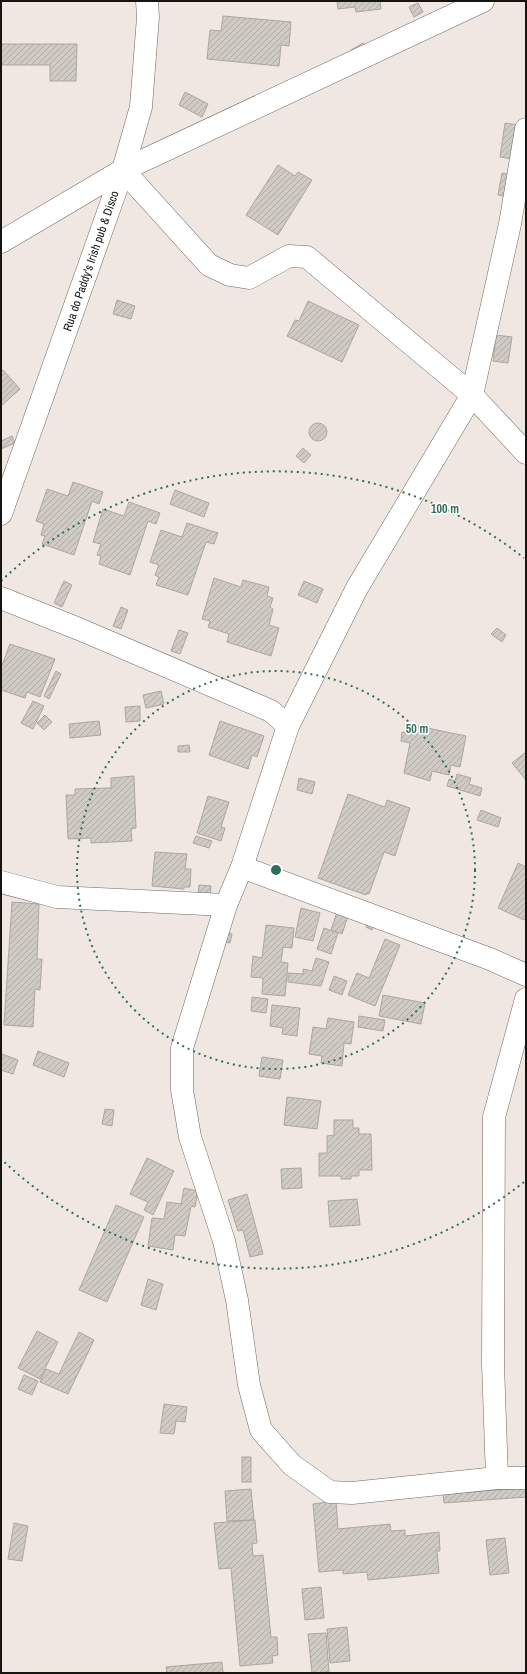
<svg xmlns="http://www.w3.org/2000/svg" width="527" height="1674" font-family="'Archivo Narrow',sans-serif">
<style>
.building{fill:url(#building-hatch);stroke:#aba69f}
.lines{fill:none;stroke-linecap:round;stroke-linejoin:round}
.minor-casing{stroke:#6f6863;stroke-width:23}
.minor{stroke:#fff;stroke-width:22}
.ring{fill:none;stroke:#2e6e5b;stroke-width:2;stroke-dasharray:2 4}
.labels{text-anchor:middle;dominant-baseline:central;stroke-width:3;stroke-linejoin:round;paint-order:stroke}
.street-label{font-size:12px;fill:#161311;stroke:#fff}
.centre{fill:#2e6e5b;stroke:#fff;stroke-width:2}
.ring-label{font-size:12px;text-anchor:middle;font-weight:bold;fill:#2e6e5b;stroke:#fff;stroke-width:3;stroke-linejoin:round;paint-order:stroke}
</style>
<defs>
<pattern id="building-hatch" width="6" height="6" patternUnits="userSpaceOnUse"><rect width="6" height="6" fill="#cfcac3"/><path d="M-1 1l2-2M0 6l6-6M5 7l2-2" fill="none" stroke="#b1ada6"/></pattern>
</defs>
<rect width="100%" height="100%" fill="#f0e7e2"/>
<g class="building">
<path d="M337,1H380L381,9L356,12L355,7L338,9Z"/>
<path d="M418,3L423,12L414,17L409,7Z"/>
<path d="M223,16L291,22L289,46L281,45L279,66L207,59L210,30L221,31Z"/>
<path d="M363,43L366,50L354,57L351,50Z"/>
<path d="M1,44H77L76,81H50V65H1Z"/>
<path d="M185,92L208,104L202,117L179,105Z"/>
<path d="M505,123L519,125L514,159L500,157Z"/>
<path d="M278,165L295,176L298,172L312,180L278,235L246,215Z"/>
<path d="M502,173L513,175L508,197L498,195Z"/>
<path d="M117,300L135,306L131,319L113,314Z"/>
<path d="M308,301L359,325L342,362L287,336L295,320L299,321Z"/>
<path d="M496,335L512,337L508,363L493,361Z"/>
<path d="M3,370L20,389L1,406V372Z"/>
<circle cx="318" cy="432" r="9"/>
<path d="M12,436L15,443L1,449V441Z"/>
<path d="M303,448L311,455L304,463L296,456Z"/>
<path d="M73,482L103,492L99,504L92,501L74,555L42,544L45,536L41,535L44,524L36,521L47,489L68,496Z"/>
<path d="M175,490L209,503L204,517L170,504Z"/>
<path d="M129,502L160,513L156,524L148,521L130,575L99,564L101,556L97,555L101,544L93,542L103,509L124,516Z"/>
<path d="M187,523L218,533L214,544L206,542L188,595L156,585L159,577L155,575L159,565L150,562L161,530L182,537Z"/>
<path d="M214,578L241,587L243,580L269,587L267,596L273,598L270,607L273,609L269,625L279,628L271,656L227,642L229,634L208,627L210,621L202,619Z"/>
<path d="M64,581L72,585L62,607L54,603Z"/>
<path d="M304,581L323,589L317,603L298,595Z"/>
<path d="M121,607L128,610L121,629L113,626Z"/>
<path d="M497,628L506,635L502,642L491,634Z"/>
<path d="M179,630L188,633L180,654L171,651Z"/>
<path d="M10,644L55,659L40,697L27,692L25,698L1,690V668Z"/>
<path d="M56,671L61,674L49,699L44,696Z"/>
<path d="M161,691L164,704L146,708L143,695Z"/>
<path d="M33,701L44,706L33,729L21,723Z"/>
<path d="M140,706V721L126,722L125,707Z"/>
<path d="M45,715L52,722L44,730L37,723Z"/>
<path d="M99,721L101,735L70,738L69,724Z"/>
<path d="M220,721L264,736L257,757L252,755L248,769L209,755Z"/>
<path d="M413,725L466,736L460,767L451,765L449,775L432,771L430,781L404,773L410,743L401,741L402,732L412,734Z"/>
<path d="M189,745L190,752H178V746Z"/>
<path d="M526,752V780L512,763Z"/>
<path d="M457,774L471,778L469,784L482,788L480,796L447,786L449,779L455,781Z"/>
<path d="M134,776L136,828L131,829L132,841L91,843V838L68,839L66,795H75V789L111,788V778Z"/>
<path d="M299,778L315,782L312,794L297,790Z"/>
<path d="M348,794L385,807L387,800L410,808L395,856L384,852L369,894L367,893L366,895L318,878Z"/>
<path d="M208,796L229,802L221,827L225,828L221,841L197,833Z"/>
<path d="M481,810L501,818L498,827L477,820Z"/>
<path d="M196,836L212,841L209,848L193,843Z"/>
<path d="M155,852L187,854L185,869H191L190,887H184V889L152,886Z"/>
<path d="M518,863L526,867V917L524,920L498,908Z"/>
<path d="M199,885L211,886L210,898L198,897Z"/>
<path d="M12,902L39,904L37,959H42L40,990L35,989L33,1027L4,1025Z"/>
<path d="M301,908L320,913L313,941L295,937Z"/>
<path d="M337,912L348,916L342,934L331,930Z"/>
<path d="M368,921L374,923L372,930L366,927Z"/>
<path d="M266,925L294,928L292,948L283,947L281,962L288,963L285,996L262,994L263,978L251,977L253,956L262,958Z"/>
<path d="M324,928L338,933L331,954L317,949Z"/>
<path d="M224,932L232,934L230,943L221,941Z"/>
<path d="M385,939L400,945L375,1006L348,995L357,973L369,978Z"/>
<path d="M316,958L329,962L321,986L288,982V973L303,974V969L312,971Z"/>
<path d="M334,976L347,981L342,995L329,990Z"/>
<path d="M383,995L425,1003L421,1024L379,1016Z"/>
<path d="M252,997L268,999L266,1013L251,1011Z"/>
<path d="M272,1005L300,1008L297,1036L282,1034L283,1028L270,1026Z"/>
<path d="M359,1016L385,1020L383,1031L358,1027Z"/>
<path d="M328,1018L354,1022L351,1044L344,1043L342,1066L321,1063L322,1056L309,1054L313,1027L326,1029Z"/>
<path d="M38,1051L69,1063L64,1077L33,1065Z"/>
<path d="M2,1054L18,1060L13,1074L1,1070Z"/>
<path d="M262,1057L283,1060L280,1079L259,1076Z"/>
<path d="M287,1097L321,1101L317,1129L284,1125Z"/>
<path d="M105,1109L114,1110L112,1126L102,1124Z"/>
<path d="M334,1120H353V1128H359V1134H371L372,1170H359V1176H351V1179H341V1176H319V1153H327V1136L334,1135Z"/>
<path d="M147,1158L174,1171L153,1215L144,1210L148,1202L130,1194Z"/>
<path d="M301,1168L302,1188L282,1189L281,1169Z"/>
<path d="M184,1188L198,1191L195,1207L191,1206L185,1236L175,1235L173,1250L148,1246L152,1218L164,1219L167,1202L181,1204Z"/>
<path d="M247,1194L263,1254L250,1257L243,1230L238,1231L228,1200Z"/>
<path d="M357,1199L360,1225L330,1227L328,1201Z"/>
<path d="M116,1205L144,1217L107,1302L79,1290Z"/>
<path d="M148,1279L163,1284L156,1310L141,1305Z"/>
<path d="M37,1331L58,1342L40,1379L18,1368Z"/>
<path d="M79,1332L94,1340L68,1394L40,1382L46,1369L59,1374Z"/>
<path d="M24,1375L38,1381L32,1395L18,1389Z"/>
<path d="M164,1404L187,1407L185,1422L176,1421L174,1434L160,1433Z"/>
<rect x="242" y="1457" width="9" height="25"/>
<path d="M526,1488V1497L444,1503L443,1494Z"/>
<path d="M251,1489L254,1520L227,1521L225,1491Z"/>
<path d="M336,1501L338,1529L390,1524L391,1531L405,1530V1536L439,1532L440,1551H437L439,1573L368,1580L367,1572L343,1574V1570L319,1572L313,1504Z"/>
<path d="M255,1520L257,1543L252,1544L253,1556L263,1555L271,1637H277L278,1655L272,1656L273,1663L240,1666L231,1568L219,1569L214,1523Z"/>
<path d="M14,1523L28,1526L22,1561L8,1559Z"/>
<path d="M505,1538L509,1573L490,1575L486,1540Z"/>
<path d="M321,1587L324,1618L305,1620L302,1589Z"/>
<path d="M347,1627L350,1661L330,1663L327,1629Z"/>
<path d="M326,1633L329,1672L312,1673L308,1634Z"/>
<path d="M222,1662L223,1673H167L166,1667Z"/>
</g>
<g class="lines">
<g class="minor-casing">
<g id="minor">
<path d="M123,170L209,265L230,275L249,278L289,256L307,257L472,395L526,453"/>
<path d="M1,242L123,170L483,1"/>
<path d="M1,514L123,170L141,107L148,17L147,1"/>
<path d="M1,598L79,629L271,711L288,726L242,867L226,905L182,1048V1090L190,1137L224,1241L237,1300L249,1385L261,1430L292,1465L330,1492L352,1493L497,1478H526"/>
<path d="M288,726L357,588L472,395L510,224L526,129"/>
<path d="M242,867L490,959L526,975"/>
<path d="M1,882L57,897L226,905"/>
<path d="M497,1478L493,1364L494,1117L526,999"/>
</g>
</g>
<use href="#minor" class="minor"/>
</g>
<g class="ring">
<circle cx="276" cy="870" r="199"/>
<path d="M524 1182A399 399 0 0 1 1 1159M1 581A399 399 0 0 1 524 558"/>
</g>
<g class="labels">
<g class="street-label">
<text transform="translate(91 261) rotate(-71)">Rua do Paddy's Irish pub &amp; Disco</text>
</g>
</g>
<circle cx="276" cy="870" r="6" class="centre"/>
<g class="ring-label">
<text x="445" y="513">100 m</text>
<text x="417" y="733">50 m</text>
</g>
<rect width="527" height="1674" fill="none" stroke="#161311" stroke-width="4"/>
</svg>
